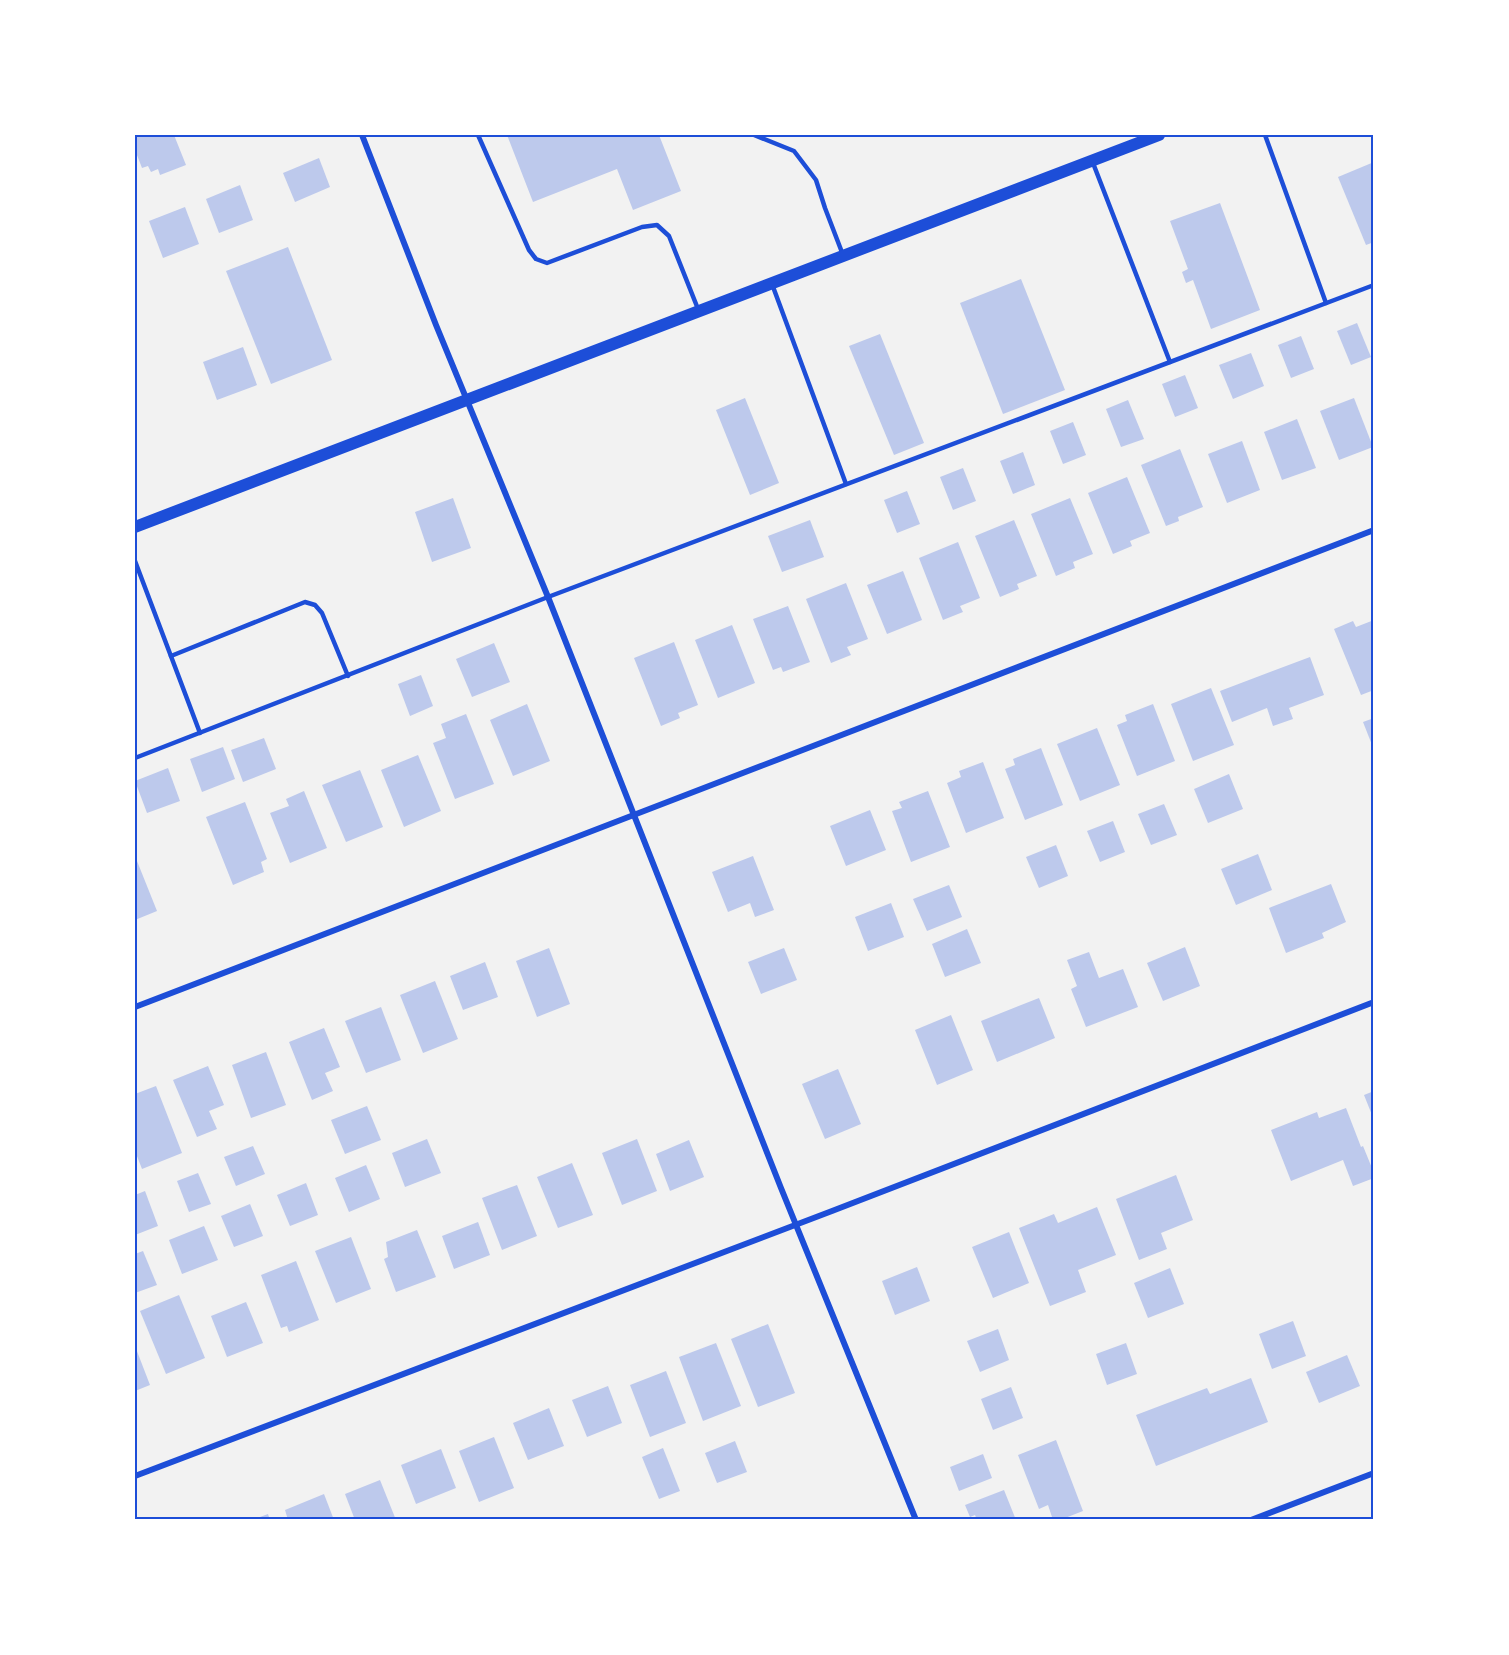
<svg xmlns="http://www.w3.org/2000/svg" width="1509" height="1655" font-family="Bitter,serif">
<style>
.building{fill:#bdc9ec}
.lines{fill:none;stroke-linecap:round;stroke-linejoin:round}
.service{stroke:#1d4ed8;stroke-width:4.5}
.minor{stroke:#1d4ed8;stroke-width:6}
.secondary{stroke:#1d4ed8;stroke-width:12}
.neatline{fill:none;stroke:#1d4ed8;stroke-width:2}
</style>
<rect width="100%" height="100%" fill="#f2f2f2"/>
<g class="building">
<path d="M135,135H174L186,165L160,175L158,169L151,172L148,166L142,168L135,150Z"/>
<path d="M507,135H659L681,191L633,210L617,169L533,202Z"/>
<path d="M319,158L330,187L295,202L283,173Z"/>
<path d="M1374,162V242L1366,245L1338,177Z"/>
<path d="M240,185L253,220L219,233L206,199Z"/>
<path d="M1220,203L1260,310L1211,329L1193,280L1186,283L1182,272L1188,269L1170,221Z"/>
<path d="M185,207L199,244L163,258L149,221Z"/>
<path d="M288,247L332,360L271,384L226,271Z"/>
<path d="M1021,279L1065,390L1003,414L960,303Z"/>
<path d="M1357,323L1371,357L1351,365L1337,331Z"/>
<path d="M880,334L924,443L894,455L849,346Z"/>
<path d="M1301,336L1314,369L1291,378L1278,345Z"/>
<path d="M243,347L257,385L217,400L203,362Z"/>
<path d="M1251,353L1264,386L1233,399L1219,365Z"/>
<path d="M1185,375L1198,408L1175,417L1162,384Z"/>
<path d="M745,398L779,483L750,495L716,410Z"/>
<path d="M1354,398L1373,447L1339,460L1320,411Z"/>
<path d="M1128,400L1144,439L1121,447L1106,409Z"/>
<path d="M1297,419L1316,468L1282,480L1264,432Z"/>
<path d="M1073,422L1086,455L1063,464L1050,431Z"/>
<path d="M1242,441L1260,490L1227,503L1208,454Z"/>
<path d="M1180,449L1203,507L1178,517L1179,521L1166,526L1141,465Z"/>
<path d="M1023,452L1035,485L1013,494L1000,461Z"/>
<path d="M963,468L976,501L953,510L940,477Z"/>
<path d="M1127,477L1150,533L1130,541L1132,546L1113,554L1088,493Z"/>
<path d="M907,491L920,524L897,533L884,500Z"/>
<path d="M453,498L471,548L432,562L415,512Z"/>
<path d="M1070,498L1093,554L1073,562L1075,568L1056,576L1031,514Z"/>
<path d="M810,520L824,557L782,572L768,536Z"/>
<path d="M1014,520L1037,576L1017,584L1019,589L1000,597L975,536Z"/>
<path d="M958,542L980,598L960,606L963,612L943,620L919,558Z"/>
<path d="M903,571L922,620L887,634L867,585Z"/>
<path d="M846,583L868,639L847,647L851,655L831,663L806,599Z"/>
<path d="M788,606L810,662L783,672L781,667L773,670L753,619Z"/>
<path d="M1374,620V690L1361,695L1334,629L1353,621L1356,627Z"/>
<path d="M732,625L755,683L718,698L695,640Z"/>
<path d="M674,642L698,705L678,713L680,718L661,726L634,658Z"/>
<path d="M494,643L510,682L472,697L456,659Z"/>
<path d="M1310,657L1324,695L1289,708L1293,719L1273,726L1267,708L1232,722L1220,691Z"/>
<path d="M421,675L433,706L410,716L398,684Z"/>
<path d="M1211,688L1234,745L1193,761L1171,704Z"/>
<path d="M527,704L550,761L513,776L490,720Z"/>
<path d="M1153,704L1175,761L1137,776L1117,725L1127,721L1125,715Z"/>
<path d="M466,714L494,784L455,799L433,743L446,738L441,724Z"/>
<path d="M1374,718V750L1363,722Z"/>
<path d="M1097,728L1120,785L1080,801L1057,744Z"/>
<path d="M264,738L276,769L243,782L231,750Z"/>
<path d="M223,747L235,779L202,792L190,759Z"/>
<path d="M1041,748L1063,805L1025,820L1005,769L1015,765L1013,759Z"/>
<path d="M418,755L441,811L404,827L381,770Z"/>
<path d="M983,762L1004,818L966,833L947,783L961,777L959,771Z"/>
<path d="M168,768L180,801L147,813L135,781Z"/>
<path d="M360,770L383,827L346,842L322,785Z"/>
<path d="M1229,774L1243,809L1208,823L1194,789Z"/>
<path d="M304,791L327,848L290,863L270,813L289,806L286,799Z"/>
<path d="M928,791L950,847L911,862L892,811L902,808L899,802Z"/>
<path d="M245,802L267,859L261,862L264,872L233,885L206,817Z"/>
<path d="M1164,804L1177,835L1151,845L1138,814Z"/>
<path d="M870,810L886,850L846,866L830,826Z"/>
<path d="M1113,821L1125,852L1100,862L1087,831Z"/>
<path d="M1056,845L1068,876L1039,888L1026,857Z"/>
<path d="M1258,854L1272,890L1236,905L1221,869Z"/>
<path d="M135,856L157,911L135,920Z"/>
<path d="M753,856L774,910L755,917L750,903L728,912L712,872Z"/>
<path d="M1331,884L1346,922L1322,933L1324,938L1286,953L1269,908Z"/>
<path d="M949,885L962,917L927,931L913,899Z"/>
<path d="M891,903L904,937L868,951L855,917Z"/>
<path d="M967,929L981,963L945,977L932,944Z"/>
<path d="M1185,947L1200,986L1163,1001L1147,963Z"/>
<path d="M549,948L570,1004L537,1017L516,961Z"/>
<path d="M784,948L797,980L761,994L748,962Z"/>
<path d="M1089,952L1099,978L1123,969L1138,1007L1086,1027L1071,989L1077,986L1067,960Z"/>
<path d="M485,962L498,997L463,1010L450,976Z"/>
<path d="M435,981L458,1039L423,1053L400,995Z"/>
<path d="M1039,998L1055,1038L997,1062L981,1021Z"/>
<path d="M381,1007L401,1060L366,1073L345,1021Z"/>
<path d="M951,1015L973,1070L937,1085L915,1030Z"/>
<path d="M324,1028L340,1067L325,1073L333,1091L312,1100L289,1042Z"/>
<path d="M266,1052L286,1105L251,1118L232,1065Z"/>
<path d="M208,1066L224,1105L209,1111L217,1129L197,1137L173,1080Z"/>
<path d="M838,1069L861,1124L825,1139L802,1084Z"/>
<path d="M156,1086L182,1153L142,1169L135,1151V1101L137,1100L135,1094Z"/>
<path d="M1374,1091V1120L1364,1095Z"/>
<path d="M367,1106L381,1140L345,1154L331,1120Z"/>
<path d="M1346,1108L1361,1147L1363,1146L1374,1173V1178L1353,1186L1343,1160L1291,1181L1271,1130L1317,1112L1319,1118Z"/>
<path d="M427,1139L441,1173L405,1187L392,1153Z"/>
<path d="M637,1139L657,1191L622,1205L602,1153Z"/>
<path d="M689,1140L704,1177L670,1191L656,1154Z"/>
<path d="M253,1146L265,1174L236,1186L224,1157Z"/>
<path d="M572,1163L593,1215L558,1228L537,1177Z"/>
<path d="M366,1165L380,1199L349,1212L335,1178Z"/>
<path d="M198,1173L211,1204L189,1212L177,1181Z"/>
<path d="M1176,1175L1193,1220L1161,1233L1167,1249L1139,1260L1116,1199Z"/>
<path d="M306,1183L318,1215L290,1226L277,1195Z"/>
<path d="M517,1185L537,1236L502,1250L482,1198Z"/>
<path d="M145,1191L158,1226L135,1235V1195Z"/>
<path d="M250,1204L263,1236L234,1247L221,1216Z"/>
<path d="M1097,1207L1116,1255L1078,1270L1086,1292L1050,1306L1019,1228L1054,1214L1058,1223Z"/>
<path d="M478,1222L490,1255L454,1269L442,1236Z"/>
<path d="M204,1226L218,1260L182,1274L169,1240Z"/>
<path d="M417,1230L436,1277L396,1292L384,1259L388,1257L386,1242Z"/>
<path d="M1009,1232L1029,1283L993,1298L972,1247Z"/>
<path d="M351,1237L371,1289L336,1303L315,1251Z"/>
<path d="M143,1251L157,1285L135,1293V1254Z"/>
<path d="M296,1261L319,1320L289,1332L287,1326L281,1328L261,1275Z"/>
<path d="M917,1267L930,1301L895,1315L882,1281Z"/>
<path d="M1170,1268L1184,1304L1148,1318L1134,1283Z"/>
<path d="M179,1295L205,1358L166,1374L140,1311Z"/>
<path d="M246,1302L263,1343L227,1357L211,1316Z"/>
<path d="M1293,1321L1306,1356L1272,1369L1259,1334Z"/>
<path d="M768,1324L795,1393L758,1407L731,1339Z"/>
<path d="M998,1329L1009,1360L980,1372L967,1341Z"/>
<path d="M716,1343L741,1406L703,1421L679,1357Z"/>
<path d="M1126,1343L1137,1374L1107,1385L1096,1354Z"/>
<path d="M135,1346L150,1385L135,1391Z"/>
<path d="M1347,1355L1360,1386L1319,1403L1306,1372Z"/>
<path d="M666,1371L686,1423L650,1437L630,1385Z"/>
<path d="M1251,1378L1268,1422L1156,1466L1136,1415L1207,1388L1210,1394Z"/>
<path d="M608,1386L622,1423L587,1437L572,1400Z"/>
<path d="M1011,1387L1023,1418L993,1430L981,1399Z"/>
<path d="M549,1408L564,1446L528,1460L513,1423Z"/>
<path d="M494,1437L514,1488L479,1502L459,1451Z"/>
<path d="M1056,1440L1083,1511L1060,1520H1053L1048,1505L1039,1509L1018,1455Z"/>
<path d="M735,1441L747,1472L717,1483L705,1453Z"/>
<path d="M663,1448L680,1491L659,1499L642,1457Z"/>
<path d="M441,1449L456,1488L416,1504L401,1465Z"/>
<path d="M983,1454L992,1478L959,1491L950,1467Z"/>
<path d="M380,1480L396,1520H355L345,1494Z"/>
<path d="M1004,1490L1016,1520H977L975,1515L970,1517L965,1505Z"/>
<path d="M324,1494L334,1520H288L285,1510Z"/>
<path d="M268,1514L270,1520H252Z"/>
</g>
<g class="lines">
<g class="service">
<path d="M478,135L529,250L536,259L547,263L642,227L657,225L669,236L698,309"/>
<path d="M754,135L794,151L816,180L825,208L843,255"/>
<path d="M1265,135L1326,303"/>
<path d="M1093,163L1170,362"/>
<path d="M772,284L846,484"/>
<path d="M135,561L200,733"/>
<path d="M171,656L305,602L315,605L322,613L348,676"/>
<path d="M135,758L548,597L1374,285"/>
</g>
<g class="minor">
<path d="M362,135L436,325L548,597L781,1188L916,1520"/>
<path d="M135,1007L1374,530"/>
<path d="M135,1476L832,1211L1374,1002"/>
<path d="M1251,1520L1374,1473"/>
</g>
<path class="secondary" d="M135,527L1159,135"/>
</g>
<rect width="1509" height="1655" fill="none" stroke="#ffffff" stroke-width="273"/>
<rect x="136" y="136" width="1236" height="1382" class="neatline"/>
</svg>
